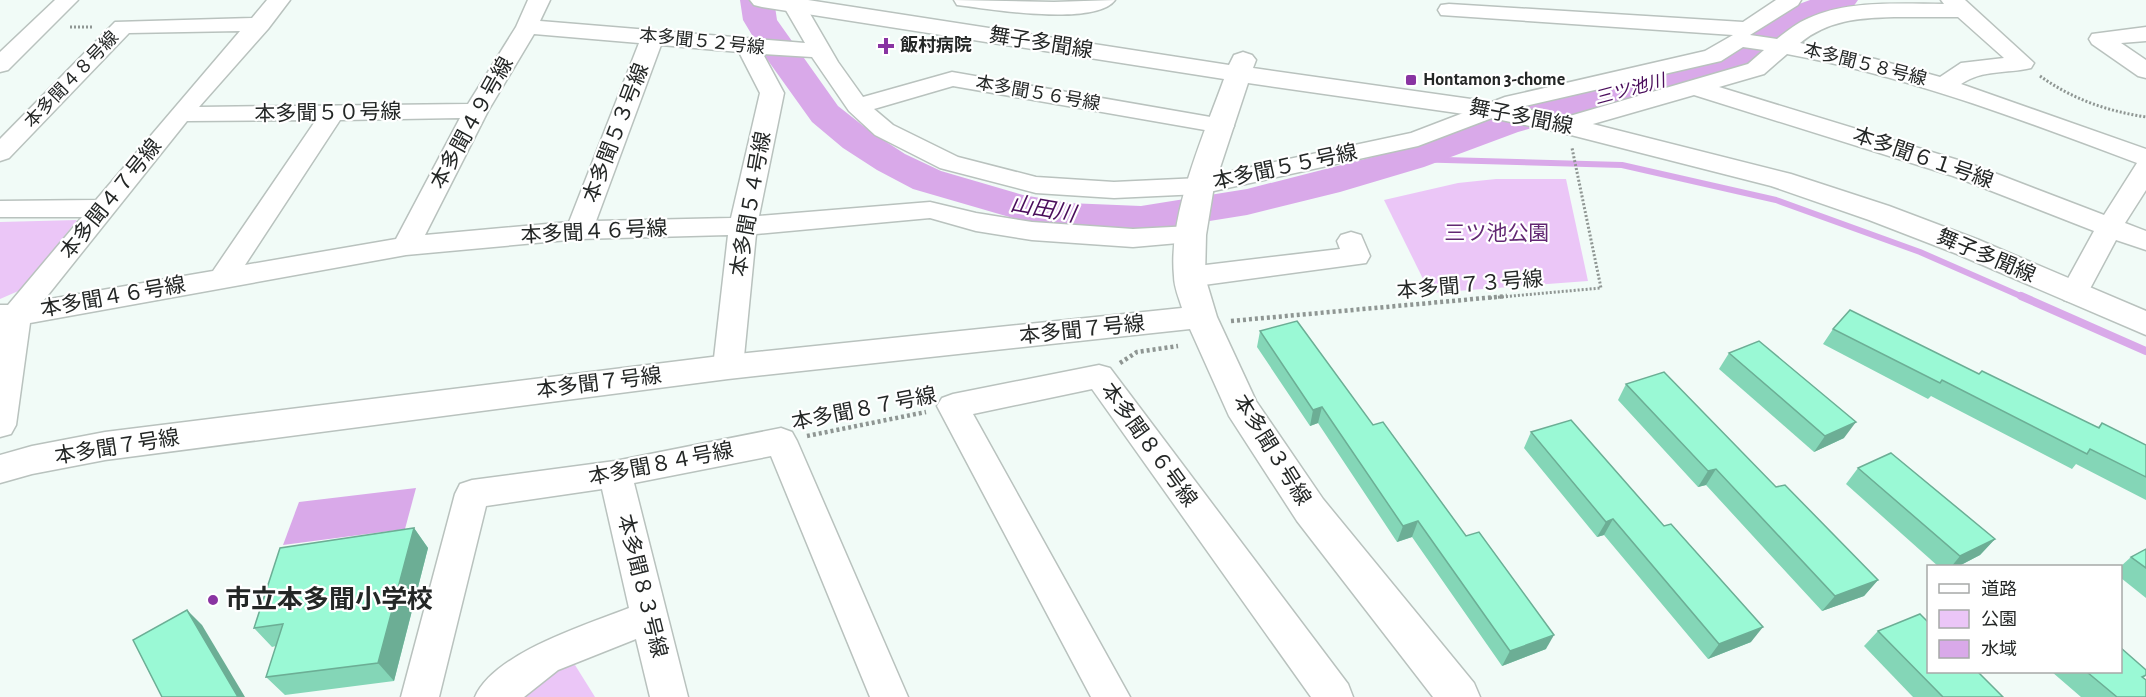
<svg xmlns="http://www.w3.org/2000/svg" width="2146" height="697" font-family="'Alegreya Sans','Noto Sans JP',sans-serif">
<style>
.green{fill:#ebc6f7}
.water{fill:#d9a9e9}
.lines{fill:none;stroke-linecap:round;stroke-linejoin:round}
.stream-far1{stroke:#d9a9e9;stroke-width:6}
.stream{stroke:#d9a9e9;stroke-width:8}
.river{fill:#d9a9e9;fill-rule:evenodd}
.street-casing{stroke:#b9c2be;stroke-width:3}
.secondary-casing{stroke:#b9c2be;stroke-width:3}
.path-far1{stroke:#8f9693;stroke-width:3;stroke-dasharray:2 2;stroke-linecap:butt}
.path{stroke:#8f9693;stroke-width:4.5;stroke-dasharray:3 3;stroke-linecap:butt}
.street{fill:#fff;fill-rule:evenodd}
.secondary{fill:#fff;fill-rule:evenodd}
.wall{fill:#84d6b7}
.shaded-wall{fill:#6cae95}
.building{fill:#9af9d5;stroke:#6cae95;stroke-width:1.5}
.poi-dot{fill:#8934a2;stroke:#fff;stroke-width:2}
.labels{text-anchor:middle;dominant-baseline:central;stroke-width:4.5;stroke-linejoin:round;paint-order:stroke}
.far-street-label{font-size:18px;fill:#242726;stroke:#fff}
.far-poi-label{font-size:18px;font-weight:bold;fill:#242726;stroke:#fff;text-anchor:start}
.far-water-label{font-size:18px;font-style:italic;fill:#4a0d5b;stroke:#fff}
.street-label{font-size:21px;fill:#242726;stroke:#fff}
.park-label{font-size:21px;fill:#622873;stroke:#fff}
.water-label{font-size:22px;font-style:italic;fill:#4a0d5b;stroke:#fff}
.near-poi-label{font-size:26px;font-weight:bold;fill:#242726;stroke:#fff;text-anchor:start}
</style>
<rect width="100%" height="100%" fill="#f1fbf7"/>
<g class="green">
<path d="M1496,179H1566L1588,281L1430,293L1384,200L1458,183Z"/>
<path d="M77,220L23,289L0,299V222Z"/>
<path d="M575,665L595,697H515L558,667Z"/>
</g>
<path class="water" d="M416,488L405,529L283,545L299,502Z"/>
<g class="lines">
<path class="stream-far1" d="M1410,159L1622,165L1776,200L1920,252L2025,298"/>
<path class="stream" d="M2021,296L2146,351"/>
<path class="river" d="M740,0H774L777,20L838,106L871,132L905,154L941,171L1023,195L1068,203L1141,206L1247,189L1396,151L1492,116L1659,70L1738,44L1777,12L1810,0H1858L1853,7L1801,26L1762,58L1685,86L1518,132L1424,167L1340,192L1247,215L1141,232L1068,229L1020,220L913,189L877,170L843,148L812,122L764,55L743,20Z"/>
<g class="street-casing">
<g id="street">
<path d="M55,0H78L8,70L0,72V52Z"/>
<path d="M267,0H290L268,29L199,107L468,104L516,27L528,0H550L540,21L805,43L780,0H802L838,62L863,97L952,72L1222,119L1231,121L1234,126L1231,131L1222,133L953,86L874,109L893,125L958,157L1036,177L1114,182L1200,178L1411,133L1505,97L1705,51L1733,35L1441,15L1438,10L1441,5L1449,4L1743,22L1776,0H1801L1798,5L1750,35L1777,39C1787,31 1797,23 1809,18C1849,0 1900,4 1944,4L1941,0H1965L2034,63L2031,68C2006,74 1984,69 1961,84L2146,149V190L2125,223L2146,231V250L2116,240L2084,300L2074,303L2064,300L2060,293L2094,231L1953,176L1694,95L1565,132L1556,130L1553,125L1556,120L1748,64L1764,50L1743,47L1721,61L1521,107L1418,146L1200,194L1114,198L1036,193L940,168L875,135L849,111L812,57L763,54L784,93L759,216L930,202L976,213L1032,222L1133,229L1191,226L1201,229L1205,235L1201,241L1133,247L1032,240L976,231L930,218L756,234L743,367L739,375L728,378L717,375L713,367L728,235L579,239L406,255L30,323L16,425L11,434L0,437V305H8L82,217H0V201L96,200L240,31L129,33L9,158L0,161V139L115,22L252,18ZM1894,17H1958L2004,58L1961,63L1940,77L1875,59L1800,43C1828,20 1859,18 1894,17ZM534,34L639,43L569,222L425,235L488,111ZM661,45L739,52L760,93L731,218L596,221ZM1787,54C1908,76 2022,120 2137,163L2104,215L1971,164L1719,87L1764,74ZM460,118L396,239L245,265L340,120ZM316,120L213,271L44,300L187,121Z"/>
<path d="M954,0L1054,2L1115,0C1096,26 994,10 965,6L957,5Z"/>
<path d="M2146,27V41L2121,43L2146,60V78L2138,76L2092,44L2089,39L2092,34Z"/>
<path d="M1351,232L1361,235L1370,256L1366,263L1189,287L1179,284L1175,277L1179,270L1189,267L1340,249L1337,241L1341,235Z"/>
<path d="M1099,365L1110,368L1348,684L1353,697H1311L1092,389L973,414L1130,697H1091L937,406L942,398L953,394Z"/>
<path d="M781,428L792,432L797,441L908,697H870L771,456L634,483L688,697H650L636,639L558,670L524,697H475C494,653 586,625 629,608L602,489L486,506L439,697H401L455,494L460,484L472,480L615,461Z"/>
</g>
</g>
<g class="secondary-casing">
<path id="secondary" d="M750,0H808L1229,65L1234,55L1243,52L1252,55L1256,60L1253,68L1492,102L1565,117L1791,174L1889,206L1979,240L2146,311V335L1957,254L1869,220L1771,186L1563,133L1492,118L1248,83L1214,186L1206,235L1205,277L1217,317L1256,401L1323,499L1474,683L1480,697H1433L1297,521L1229,416L1190,329L728,379L105,460L32,474L0,483V455L32,446L105,432L728,355L1182,308C1179,298 1174,287 1174,276C1168,214 1203,137 1224,79L762,7L754,5Z"/>
</g>
<g class="path-far1">
<path d="M70,27H92"/>
<path d="M2040,76C2072,99 2107,111 2146,117"/>
<path d="M1490,298L1601,288L1572,148"/>
</g>
<g class="path">
<path d="M1231,321L1507,296"/>
<path d="M1120,363L1137,352L1178,346"/>
<path d="M807,436L926,412"/>
</g>
<use href="#street" class="street"/>
<use href="#secondary" class="secondary"/>
</g>
<g class="wall">
<path d="M1833,329L1979,374L2098,427L2102,423L2146,445V500L2076,464L2072,469L1931,396L1928,399L1823,344Z"/>
<path d="M1260,331L1373,425L1546,649L1502,666L1412,537L1397,542L1318,423L1310,426L1257,347Z"/>
<path d="M1729,353L1844,438L1814,452L1719,369Z"/>
<path d="M1626,384L1776,487L1878,580L1864,596L1822,611L1706,485L1698,487L1618,400Z"/>
<path d="M1531,432L1751,642L1708,659L1604,535L1597,537L1524,448Z"/>
<path d="M1858,468L1995,539L1980,555L1957,567H1939L1846,484Z"/>
<path d="M414,528L428,548L394,681L285,695L266,677L276,646L272,647L254,628Z"/>
<path d="M2146,549V598L2121,578L2120,567L2131,557Z"/>
<path d="M1878,631L2003,697H1913L1864,646Z"/>
<path d="M2146,670V676L2143,678L2146,697H2081L2052,672H2121Z"/>
</g>
<g class="shaded-wall">
<path d="M1322,407L1318,423L1310,426L1313,410Z"/>
<path d="M1856,422L1844,438L1814,452L1825,436Z"/>
<path d="M1716,469L1706,485L1698,487L1708,471Z"/>
<path d="M1613,519L1604,535L1597,537L1606,522Z"/>
<path d="M1418,521L1412,537L1397,542L1403,526Z"/>
<path d="M414,528L428,548L394,681L378,663Z"/>
<path d="M1995,539L1980,555L1957,567H1951L1960,556Z"/>
<path d="M1878,580L1864,596L1822,611L1835,596Z"/>
<path d="M187,610L202,625L245,697H238Z"/>
<path d="M1763,627L1751,642L1708,659L1719,644Z"/>
<path d="M1554,635L1546,649L1502,666L1510,651Z"/>
</g>
<g class="building">
<path d="M1850,310L1979,374L1982,371L2099,428L2102,423L2146,445V477L2090,449L2087,454L1942,380L1940,383L1833,329Z"/>
<path d="M1297,321L1373,425L1383,422L1466,536L1479,532L1554,635L1510,651L1418,521L1403,526L1322,407L1313,410L1260,331Z"/>
<path d="M1759,341L1856,422L1825,436L1729,353Z"/>
<path d="M1664,372L1776,487L1785,485L1878,580L1835,596L1716,469L1708,471L1626,384Z"/>
<path d="M1571,420L1664,526L1671,524L1763,627L1719,644L1613,519L1606,522L1531,432Z"/>
<path d="M1891,453L1995,539L1960,556L1858,468Z"/>
<path d="M414,528L378,663L266,677L283,624L254,628L280,548Z"/>
<path d="M2146,549V568L2131,557Z"/>
<path d="M187,610L238,697H162L133,640Z"/>
<path d="M1920,614L1929,623V672H1978L2003,697H1943L1878,631Z"/>
<path d="M2121,648L2146,670V675L2142,677L2146,680V697H2117L2087,672H2121Z"/>
</g>
<g class="poi-dot">
<path d="M883 37h6v6h6v6h-6v6h-6v-6h-6v-6h6z"/>
<rect x="1405" y="74" width="12" height="12" rx="3"/>
<circle cx="213" cy="600" r="6"/>
</g>
<g class="labels">
<g class="far-street-label">
<text transform="translate(702 42) rotate(6)">本多聞５２号線</text>
<text transform="translate(1865 65) rotate(14)">本多聞５８号線</text>
<text transform="translate(72 80) rotate(-46)">本多聞４８号線</text>
<text transform="translate(1038 94) rotate(10)">本多聞５６号線</text>
</g>
<g class="far-poi-label">
<text x="900" y="46">飯村病院</text>
<text x="1423" y="80">Hontamon 3-chome</text>
</g>
<g class="far-water-label">
<text transform="translate(1630 90) rotate(-15)">三ツ池川</text>
</g>
<g class="street-label">
<text transform="translate(1041 43) rotate(9)">舞子多聞線</text>
<text transform="translate(328 113) rotate(-1)">本多聞５０号線</text>
<text transform="translate(1521 117) rotate(11)">舞子多聞線</text>
<text transform="translate(472 123) rotate(-61)">本多聞４９号線</text>
<text transform="translate(616 133) rotate(-69)">本多聞５３号線</text>
<text transform="translate(1923 158) rotate(19)">本多聞６１号線</text>
<text transform="translate(1285 167) rotate(-12)">本多聞５５号線</text>
<text transform="translate(111 199) rotate(-51)">本多聞４７号線</text>
<text transform="translate(751 204) rotate(-80)">本多聞５４号線</text>
<text transform="translate(594 232) rotate(-3)">本多聞４６号線</text>
<text transform="translate(1986 256) rotate(23)">舞子多聞線</text>
<text transform="translate(1470 285) rotate(-5)">本多聞７３号線</text>
<text transform="translate(113 297) rotate(-10)">本多聞４６号線</text>
<text transform="translate(1082 330) rotate(-6)">本多聞７号線</text>
<text transform="translate(599 383) rotate(-7)">本多聞７号線</text>
<text transform="translate(864 409) rotate(-11)">本多聞８７号線</text>
<text transform="translate(1149 445) rotate(54)">本多聞８６号線</text>
<text transform="translate(117 447) rotate(-9)">本多聞７号線</text>
<text transform="translate(1272 450) rotate(58)">本多聞３号線</text>
<text transform="translate(661 464) rotate(-11)">本多聞８４号線</text>
<text transform="translate(642 586) rotate(76)">本多聞８３号線</text>
</g>
<g class="park-label">
<text x="1497" y="233">三ツ池公園</text>
</g>
<g class="water-label">
<text transform="translate(1043 209) rotate(10)">山田川</text>
</g>
<g class="near-poi-label">
<text x="225" y="600">市立本多聞小学校</text>
</g>
</g>
<rect x="1927" y="565" width="195" height="108" fill="#ffffff" stroke="#a7a9a8" stroke-width="1.5"/>
<rect x="1939" y="584" width="30" height="9" fill="#ffffff" stroke="#a7a9a8" stroke-width="1.5"/>
<text x="1981" y="595" font-size="18" fill="#242726">道路</text>
<rect x="1939" y="610" width="30" height="18" fill="#ebc6f7" stroke="#a7a9a8" stroke-width="1.5"/>
<text x="1981" y="625" font-size="18" fill="#242726">公園</text>
<rect x="1939" y="640" width="30" height="18" fill="#d9a9e9" stroke="#a7a9a8" stroke-width="1.5"/>
<text x="1981" y="655" font-size="18" fill="#242726">水域</text>
</svg>
